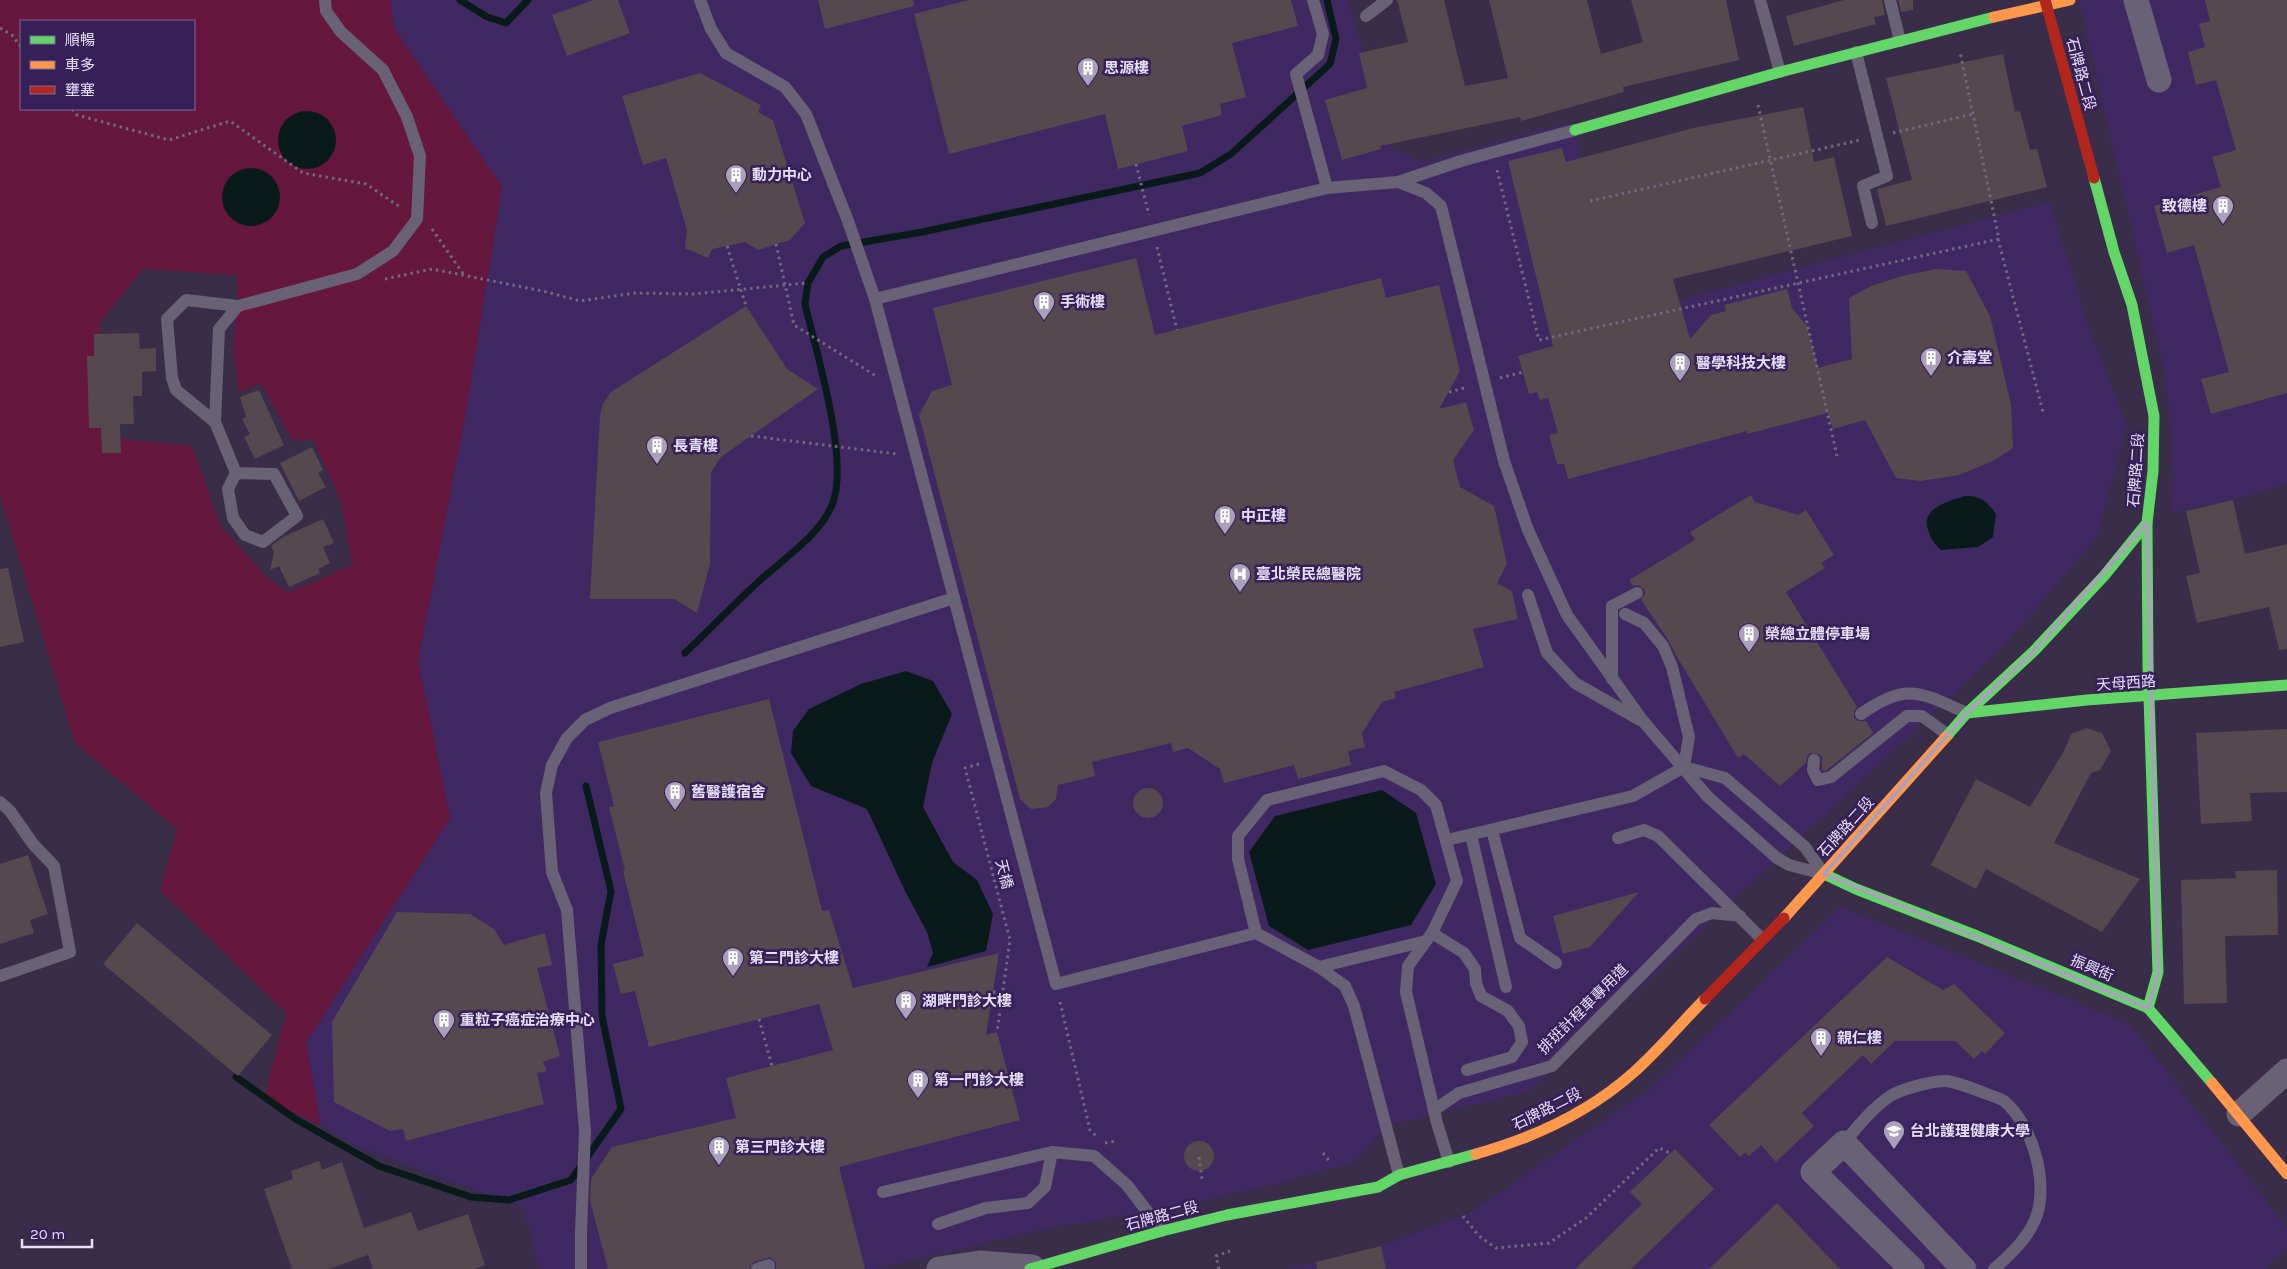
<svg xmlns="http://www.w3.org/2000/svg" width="2287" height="1269" font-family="Karla,'Noto Sans TC',sans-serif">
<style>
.built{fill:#402962}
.green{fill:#66173d;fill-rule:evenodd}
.water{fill:#091a1a}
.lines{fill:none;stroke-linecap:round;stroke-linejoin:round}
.stream{stroke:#091a1a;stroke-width:7}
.building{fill:#55484f}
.path{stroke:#71697e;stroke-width:3;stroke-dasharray:2.5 4;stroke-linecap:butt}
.lane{stroke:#696176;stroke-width:12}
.street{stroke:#696176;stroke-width:25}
.fast{stroke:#63d668;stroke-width:11}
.slow{stroke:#ff974d;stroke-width:11}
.jam{stroke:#b3261e;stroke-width:11}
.marked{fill:none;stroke:#aaa0bc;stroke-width:4;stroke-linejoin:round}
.labels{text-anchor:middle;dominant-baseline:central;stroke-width:5;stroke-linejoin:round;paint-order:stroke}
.poi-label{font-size:15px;font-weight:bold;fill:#e7defa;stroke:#362057;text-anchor:start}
.street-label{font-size:15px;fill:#e7defa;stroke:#362057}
</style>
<rect width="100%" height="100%" fill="#392d4a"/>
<g class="built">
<path d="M390,0H1348L1393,148L1421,162L1566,123L1575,130L1615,317L2050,202L2090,331L2127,426L2096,538L2002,648L1530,1091L1386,1126L1354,1162L1275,1184L1176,1207L1049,1228L875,1269H539L524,1208L356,1146L321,1126L306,1043L450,818L418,661L467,406L502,187L394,28Z"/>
<path d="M2079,0H2287V484L2233,500L2171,512L2173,443L2165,374Z"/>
<path d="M1841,907L2130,1024L2287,1228V1248L2265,1269H1289L1381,1246L1472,1212L1651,1088Z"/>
</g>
<path class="green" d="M0,0H390L394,28L502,187L467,406L418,661L450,818L306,1043L321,1126L264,1099L286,1013L160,890L177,829L75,743L0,495ZM21,21H194V109H21ZM304,112H314L296,167L283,156C281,132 277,119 304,112ZM253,168C289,177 287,216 253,225L223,204C221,186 234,169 253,168ZM143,269L237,275L238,306L233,350L239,392L261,383L293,441L313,439L341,502L352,565L288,593L266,576L221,527L192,446L115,438L102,405L100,322Z"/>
<g class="water">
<circle cx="307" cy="140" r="29"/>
<circle cx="251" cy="197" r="29"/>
<path d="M1965,496C1980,495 1988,502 1996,514L1993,537L1978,547L1941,550C1934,544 1931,539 1928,530C1920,508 1949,501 1965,496Z"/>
<path d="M906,671L933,681L952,714L932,763L923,807L953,862L977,880L993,914L986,951L927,967L933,953L927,932L905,891L867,809L811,786L791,753L793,731L809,709L861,684Z"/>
<path d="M1382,790L1416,813L1436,884L1411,925L1308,950L1269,926L1249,852L1275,816Z"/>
</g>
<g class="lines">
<g class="stream">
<path d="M460,0L487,17L506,23L528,0"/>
<path d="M685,653C709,630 732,606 756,584C781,560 822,535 833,502C849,458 816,351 805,304L808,283L823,257L841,246L922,232L1200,173L1231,154L1330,64L1336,39L1327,0"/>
<path d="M236,1077L297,1120L379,1166L471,1197L509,1200L571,1180L621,1109L602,1016L601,945L611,891L586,786"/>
</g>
</g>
<g class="building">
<path d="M593,0H618L630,33L567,56L552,15Z"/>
<path d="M818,0H913L914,6L825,29Z"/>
<path d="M969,0H1291L1298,26L1232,43L1246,97L1220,104L1222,115L1182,126L1188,151L1118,169L1105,114L949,154L914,14Z"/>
<path d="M1397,0H1444L1465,86L1508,78L1489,0H1587L1601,54L1643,42L1631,0H1726L1739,60L1623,87L1624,92L1521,121L1520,117L1380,146L1381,149L1342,160L1325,100L1367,88L1359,53L1408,42Z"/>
<path d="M1844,0H1882L1885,15L1874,17L1876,24L1794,46L1786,16Z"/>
<path d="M1898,0H1913V10L1901,12Z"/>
<path d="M2205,0H2287V393L2211,414L2201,379L2229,372L2194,245L2167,253L2154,206L2221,187L2212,157L2236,150L2216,80L2196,85L2188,52L2205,47L2199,24L2210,21Z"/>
<path d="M2003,54L2015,112L2020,111L2030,150L2037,149L2047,187L1886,226L1877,189L1912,180L1886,78Z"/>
<path d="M700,73L761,105L758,112L773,120L805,223L790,240L758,250L745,242L712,249L708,258L685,248L687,230L666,158L643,165L622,96Z"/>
<path d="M1803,107L1814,162L1834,157L1852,236L1673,279L1690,339L1711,315L1726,311L1724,305L1787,289L1792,308L1807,326L1818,368L1852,359L1849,298L1871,286L1902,276L1936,269L1966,271L1990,316L2011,404L2013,448L1993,461L1959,475L1921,481L1896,478L1865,420L1833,429L1828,413L1747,434V431L1568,479L1564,464H1557L1549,435L1558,433L1548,398L1540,400L1537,392L1529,394L1518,356L1553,346L1508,161L1562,148L1566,162L1693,128Z"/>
<path d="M1136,258L1155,335L1381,278L1386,298L1439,285L1460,371L1439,409L1466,402L1474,430L1453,460L1457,476L1460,487L1494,506L1507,564L1497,583L1512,591L1518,619L1473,629L1484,667L1394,692L1396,698L1382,702L1362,733L1365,747L1348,751L1351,765L1298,779L1294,765L1224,783L1220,769L1188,748L1173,752L1171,743L1092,762L1095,776L1058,785L1056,799L1048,807L1031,809L1020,799L919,415L932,391L952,385L933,308Z"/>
<path d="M746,306L787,369L818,389L721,457L711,472L710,564L697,613L674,599H590L600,415L603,404L611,392Z"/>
<path d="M139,333L140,349L156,348V371L142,372V396H133L134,424H120L121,453H102L101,428H89L87,356H94V334Z"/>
<path d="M259,390L284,445L255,459L244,437L250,434L242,419L246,417L240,397Z"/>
<path d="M312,447L323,470L318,473L326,487L299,501L280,463Z"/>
<path d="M1751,495L1755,502L1798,515L1806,510L1834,555L1821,563L1825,568L1786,592L1857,707L1854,711V718L1858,721H1866L1873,733L1827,770L1822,771V757L1819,754L1810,753L1807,756L1806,763L1780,786L1744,754L1738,758L1677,657L1669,641L1641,600L1645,594L1644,589L1638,585L1633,586L1629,580L1695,540L1690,532Z"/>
<path d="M2233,500L2245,554L2287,544V649L2279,650L2269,607L2197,623L2186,576L2200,573L2186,511Z"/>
<path d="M323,519L334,543L323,547L330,563L318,569L320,573L289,587L279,566L270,570L274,552L271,546L283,537Z"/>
<path d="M8,568L24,642L0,647V569Z"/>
<path d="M769,699L822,911L829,910L853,988L999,953L986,1035L997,1032L1020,1120L839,1167L865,1269H776V1262L770,1257L754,1262L749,1269H608L590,1201L591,1179L612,1147L736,1118L726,1078L833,1050L819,1004L649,1047L635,991L621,994L613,964L644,956L623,871L625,870L609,807L614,806L598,742Z"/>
<path d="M2087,728L2102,733L2111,751L2100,770L2091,773L2054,843L2140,879L2102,932L1986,869L1976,889L1931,865L1976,779L2030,807L2064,751L2071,734Z"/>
<path d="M2287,729V792L2250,793L2252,821L2201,824L2196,733Z"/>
<circle cx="1148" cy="803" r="15"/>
<path d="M28,855L48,914L30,920L34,933L0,944V864Z"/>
<path d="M2277,870L2278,935L2225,936L2227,1003L2184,1004L2181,880L2236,878L2235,871Z"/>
<path d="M1639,892L1590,947L1563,954L1553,916Z"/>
<path d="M397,912L470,914L494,929L504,945L545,933L552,965L537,968L560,1056L543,1062L547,1071L537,1073L544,1104L406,1141L403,1129L390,1131L334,1102L332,1022Z"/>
<path d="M137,923L272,1035L238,1076L103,964Z"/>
<path d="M1887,957L1943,990L1954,984L2005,1033L1985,1054L1982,1051L1974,1059L1955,1041H1895L1871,1064L1863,1055L1802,1113L1814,1126L1776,1162L1761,1145L1749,1156L1745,1153L1740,1157L1709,1125Z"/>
<circle cx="1199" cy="1156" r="15"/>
<path d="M1675,1149L1714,1189L1631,1269H1575L1642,1204L1630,1192Z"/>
<path d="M319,1161L322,1170L342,1162L364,1228L411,1212L418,1231L468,1214L485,1265L475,1269H373L368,1255L329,1269H292L264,1189L293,1179L291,1171Z"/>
<path d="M1777,1203L1840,1269H1709Z"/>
<path d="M1381,1246L1386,1269H1317L1316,1262Z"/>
</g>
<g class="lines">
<g class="path">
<path d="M0,28L12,35L21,47"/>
<path d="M1758,105L1837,456"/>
<path d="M72,109L77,115L169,140L230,121L303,173L366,184L400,207"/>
<path d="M1893,133L1973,114"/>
<path d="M1136,164L1149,215"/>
<path d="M1497,170L1539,340L1999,239L1960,52"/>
<path d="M1590,201L1860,140"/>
<path d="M432,229L464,275"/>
<path d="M1998,239L2043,412"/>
<path d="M776,244L794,325L876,376"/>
<path d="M727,246L746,306"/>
<path d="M1157,247L1177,330"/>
<path d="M385,279L432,269L543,291L580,301L635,293L694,294L806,283"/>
<path d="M1500,378L1523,372"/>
<path d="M1449,392L1468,387"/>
<path d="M751,436L897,454"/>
<path d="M979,764L965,768L1010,940L997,1032"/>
<path d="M993,992L1002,993"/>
<path d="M1060,1002L1090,1130L1098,1138"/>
<path d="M759,1019L772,1066"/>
<path d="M1105,1143L1115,1141"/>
<path d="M1323,1153L1331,1163"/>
<path d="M1199,1157L1202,1179"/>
<path d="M1463,1216L1479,1236L1496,1248L1549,1243L1586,1218L1659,1148L1670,1153"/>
<path d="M1219,1269L1216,1256L1230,1251"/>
</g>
<g class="lane">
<path d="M700,0L711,29L726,53L785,87L806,114L848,221L875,299L1056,984L1256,933L1319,967L1345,986L1354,1006L1399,1175"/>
<path d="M1313,0L1323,34L1318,55L1296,74L1327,188"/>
<path d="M1760,0L1780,72"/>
<path d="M1890,0L1900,41"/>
<path d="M1366,16L1387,0"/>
<path d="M1856,52L1887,176L1863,186L1872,223"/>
<path d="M1398,182L1461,161L1575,130"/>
<path d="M875,299L1327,188L1398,182L1426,193L1441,206L1504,461L1528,530L1567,615L1643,721L1708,797L1777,858L1789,865L1824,874"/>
<path d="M215,422L176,390L172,378L167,319L186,300L238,306L357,274L393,251L417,219L420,156L407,117L383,70L341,32L326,11L325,0"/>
<path d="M236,473L228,489L233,518L245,535L263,542L297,516L274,474L236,473L215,422L219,329L238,306"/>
<path d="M1528,595L1547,653L1575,683L1640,720"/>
<path d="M1625,614L1644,623L1663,646L1672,667L1689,737L1684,767"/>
<path d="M1612,679V606L1637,593"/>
<path d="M1861,714C1907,681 1921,693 1967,713"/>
<path d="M1814,760L1813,770L1818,780L1831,777L1907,716H1922L1948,735"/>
<path d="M0,802L10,811L33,844L54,866L70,952L0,976"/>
<path d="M1492,830L1520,938L1556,963"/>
<path d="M1471,835L1506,987"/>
<path d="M1618,838L1644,830L1658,836L1762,939"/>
<path d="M1447,840L1633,796L1684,767L1725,778L1805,847L1824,874"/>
<path d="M1256,933L1238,859V836L1267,800L1384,771L1421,790L1436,805L1457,881L1432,933L1408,966L1406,992L1437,1123L1449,1162"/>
<path d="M1432,933L1464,953L1475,969L1476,983L1481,996L1508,1011L1519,1026L1522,1042L1512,1057L1467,1070"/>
<path d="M1319,967L1426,941"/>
<path d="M1434,1110L1459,1093L1552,1066L1696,919L1712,913L1740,916"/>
<path d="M1844,1143C1858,1126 1873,1107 1892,1095C1903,1089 1934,1080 1947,1081C1960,1083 1974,1089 1987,1094C1992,1096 2000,1098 2004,1101C2033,1125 2050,1185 2035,1220C2026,1240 2011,1254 1994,1269"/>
<path d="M883,1192L1052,1152L1094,1156L1127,1185L1162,1231"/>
<path d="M938,1224L986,1208L1028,1203L1045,1187L1052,1152"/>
<path d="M581,1269V1232L585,1131L567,910L552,872L546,793L552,765L567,738L585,720L610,708L954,598"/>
<path d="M757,1269L769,1265"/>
</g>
<g class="street">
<path d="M2136,0L2159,80"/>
<path d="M2239,1114L2287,1071"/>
<path d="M939,1269L980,1263L1032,1267"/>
<path d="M1912,1269L1813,1172L1844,1143L1964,1269"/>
</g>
<g class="fast">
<path d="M1575,130L1780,72L1994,17"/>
<path d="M2147,523L2148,666L2158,972L2148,1008"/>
<path d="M1967,713L2087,700L2287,685"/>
<path d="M1946,737L1967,713L2034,651L2104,576L2147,523L2153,471L2154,416L2132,305L2114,252L2094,178"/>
<path d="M1824,874L1856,889L1977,936L2148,1008L2212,1083"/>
<path d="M1030,1269L1162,1231L1227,1215L1378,1187L1399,1175L1476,1154"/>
</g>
<g class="slow">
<path d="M1994,17L2070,0"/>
<path d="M1784,918L1946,737"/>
<path d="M2212,1083L2287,1174"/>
<path d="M1476,1154C1533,1138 1589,1112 1633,1073C1659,1050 1681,1023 1705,999"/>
</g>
<g class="jam">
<path d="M2045,0L2094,178"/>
<path d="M1705,999L1784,918"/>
</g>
</g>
<path class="marked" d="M2147,523L2158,972L2148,1008L1824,874L1967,713L2034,651Z"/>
<defs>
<g id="building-pin" transform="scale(1.125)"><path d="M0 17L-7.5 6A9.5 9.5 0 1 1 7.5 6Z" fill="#aaa0bc" stroke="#362057"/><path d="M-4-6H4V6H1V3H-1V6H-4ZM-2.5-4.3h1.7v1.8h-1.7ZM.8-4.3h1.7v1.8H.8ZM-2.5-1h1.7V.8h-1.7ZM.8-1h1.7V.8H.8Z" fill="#fff"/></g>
<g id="hospital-pin" transform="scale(1.125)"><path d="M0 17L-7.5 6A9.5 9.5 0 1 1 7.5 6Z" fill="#aaa0bc" stroke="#362057"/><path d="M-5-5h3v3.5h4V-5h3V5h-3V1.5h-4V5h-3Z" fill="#fff"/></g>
<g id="university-pin" transform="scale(1.125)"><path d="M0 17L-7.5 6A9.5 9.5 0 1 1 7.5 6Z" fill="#aaa0bc" stroke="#362057"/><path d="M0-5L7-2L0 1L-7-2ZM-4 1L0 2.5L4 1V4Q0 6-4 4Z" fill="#fff"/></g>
</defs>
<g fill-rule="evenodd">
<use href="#building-pin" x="1088" y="68"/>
<use href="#building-pin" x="736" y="175"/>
<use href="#building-pin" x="2223" y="206"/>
<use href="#building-pin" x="1044" y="302"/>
<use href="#building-pin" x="1931" y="358"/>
<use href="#building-pin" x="1680" y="363"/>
<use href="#building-pin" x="657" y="446"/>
<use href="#building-pin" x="1225" y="516"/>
<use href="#hospital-pin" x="1240" y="574"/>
<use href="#building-pin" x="1749" y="634"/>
<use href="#building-pin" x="675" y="792"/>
<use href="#building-pin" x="733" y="958"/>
<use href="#building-pin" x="906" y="1001"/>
<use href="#building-pin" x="444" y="1020"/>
<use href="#building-pin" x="1821" y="1038"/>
<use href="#building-pin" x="918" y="1080"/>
<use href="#university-pin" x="1894" y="1131"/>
<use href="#building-pin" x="719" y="1147"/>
</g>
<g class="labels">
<g class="poi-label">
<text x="1104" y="68">思源樓</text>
<text x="752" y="175">動力中心</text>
<text x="2207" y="206" text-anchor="end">致德樓</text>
<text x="1060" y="302">手術樓</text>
<text x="1947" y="358">介壽堂</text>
<text x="1696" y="363">醫學科技大樓</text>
<text x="673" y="446">長青樓</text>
<text x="1241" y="516">中正樓</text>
<text x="1256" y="574">臺北榮民總醫院</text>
<text x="1765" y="634">榮總立體停車場</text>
<text x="691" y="792">舊醫護宿舍</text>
<text x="749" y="958">第二門診大樓</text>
<text x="922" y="1001">湖畔門診大樓</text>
<text x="460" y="1020">重粒子癌症治療中心</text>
<text x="1837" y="1038">親仁樓</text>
<text x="934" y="1080">第一門診大樓</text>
<text x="1910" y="1131">台北護理健康大學</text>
<text x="735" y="1147">第三門診大樓</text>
</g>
<g class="street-label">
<text transform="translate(2081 74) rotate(75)">石牌路二段</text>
<text transform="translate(2136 470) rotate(-86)">石牌路二段</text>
<text transform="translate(2126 683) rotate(-4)">天母西路</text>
<text transform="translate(1846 827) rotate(-48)">石牌路二段</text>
<text transform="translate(1004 874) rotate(76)">天橋</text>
<text transform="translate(2092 968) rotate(23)">振興街</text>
<text transform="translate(1583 1009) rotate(-45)">排班計程車專用道</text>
<text transform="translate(1547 1109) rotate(-27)">石牌路二段</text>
<text transform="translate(1162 1216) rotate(-15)">石牌路二段</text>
</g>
</g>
<rect x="20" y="20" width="175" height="90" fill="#362057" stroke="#7d6c98"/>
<rect x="30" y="36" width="25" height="8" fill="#63d668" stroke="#7d6c98"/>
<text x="65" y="45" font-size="15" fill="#e7defa">順暢</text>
<rect x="30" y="61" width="25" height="8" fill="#ff974d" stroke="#7d6c98"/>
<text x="65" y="70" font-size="15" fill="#e7defa">車多</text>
<rect x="30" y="86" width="25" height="8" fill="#b3261e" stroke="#7d6c98"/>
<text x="65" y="95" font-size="15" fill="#e7defa">壅塞</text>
<path d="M22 1239v8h70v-8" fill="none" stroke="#e7defa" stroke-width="2.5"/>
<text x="30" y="1239" font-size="15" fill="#e7defa" stroke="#362057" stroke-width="4" paint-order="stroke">20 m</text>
</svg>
